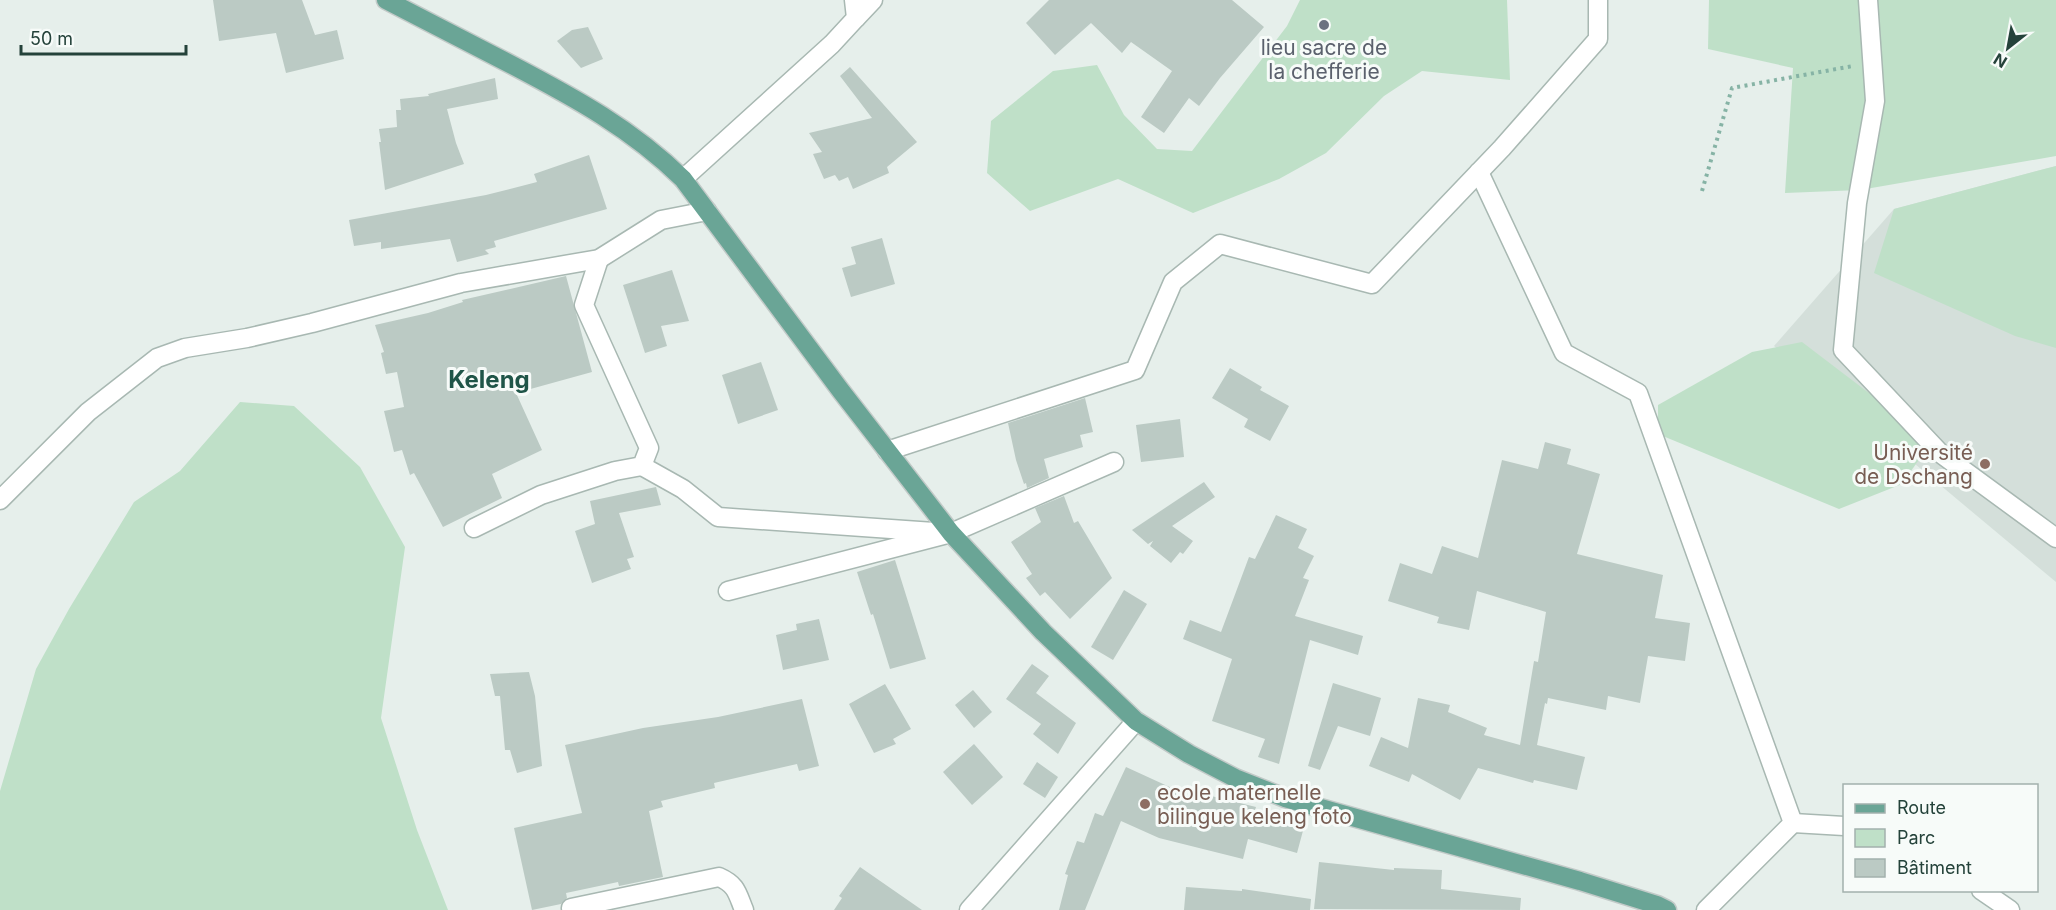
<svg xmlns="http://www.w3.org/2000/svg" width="2056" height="910" font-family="Inter,sans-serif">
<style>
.built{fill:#d4dfda}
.green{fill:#bfe0c8}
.building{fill:#bbcac4}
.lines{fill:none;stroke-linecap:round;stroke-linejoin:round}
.minor-casing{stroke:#a8b8b2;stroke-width:21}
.major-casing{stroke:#c2cac8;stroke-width:21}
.path{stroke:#86b3a5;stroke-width:4;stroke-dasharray:3 4.5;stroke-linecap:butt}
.minor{stroke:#fff;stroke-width:18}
.major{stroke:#6aa596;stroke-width:18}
.worship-dot{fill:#6b7280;stroke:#f7fbf9;stroke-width:2}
.education-dot{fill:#8d6e63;stroke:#f7fbf9;stroke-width:2}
.labels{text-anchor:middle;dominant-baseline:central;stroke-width:6;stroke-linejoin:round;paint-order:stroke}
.worship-label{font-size:21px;fill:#5b616d;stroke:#f7fbf9}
.education-label{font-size:21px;fill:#785e54;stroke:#f7fbf9;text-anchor:end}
.quarter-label{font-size:24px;font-weight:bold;fill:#1f5548;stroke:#f7fbf9}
</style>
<rect width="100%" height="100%" fill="#e6efeb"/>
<path class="built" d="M2056,166V582L1774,346L1894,209Z"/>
<g class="green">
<path d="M1300,0H1507L1510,80L1422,71L1384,96L1326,153L1279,179L1193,213L1118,179L1030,211L987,173L991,121L1053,71L1097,65L1124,115L1157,149L1192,151L1287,26Z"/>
<path d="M1709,0H2056V156L1860,190L1785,193L1793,68L1708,49Z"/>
<path d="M2056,166V348L2015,336L1874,273L1894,209Z"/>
<path d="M1802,342L1932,441L1902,484L1839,509L1658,434V405L1752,352Z"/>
<path d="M240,402L294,406L360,467L405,547L381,718L417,830L448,910H0V791L36,669L69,609L134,502L180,471Z"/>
</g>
<g class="building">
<path d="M213,0H302L315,35L337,30L344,59L286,73L276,33L219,41Z"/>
<path d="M1049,0H1232L1264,27L1220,78L1199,106L1189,98L1164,133L1141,117L1172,71L1131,42L1122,53L1091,23L1055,55L1026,23Z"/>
<path d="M588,27L603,59L581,68L557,41L572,30Z"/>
<path d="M850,67L917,142L887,167L889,173L853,189L848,177L839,181L835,175L824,179L813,154L822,152L809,133L872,118L840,76Z"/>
<path d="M495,78L498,99L447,109L456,143L464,164L385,190L379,142H381L379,129L397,127L396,110H401L400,99L429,96L428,94Z"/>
<path d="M589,155L607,209L494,241L496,247L485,250L489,254L457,262L450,239L381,249V242L354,246L349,220L486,195L537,182L534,174Z"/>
<path d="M882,238L895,284L851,297L842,268L856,264L851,247Z"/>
<path d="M672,270L689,321L661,326L667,346L645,353L623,285Z"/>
<path d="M566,276L592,372L516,393L542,450L492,474L502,498L443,527L414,473L410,475L402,450L394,452L384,411L404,407L397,372L386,374L381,353L384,352L375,325L428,313L463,302L462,300Z"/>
<path d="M761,362L778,410L738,424L722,375Z"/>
<path d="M1230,368L1262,387L1260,390L1289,406L1270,441L1244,427L1248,419L1212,398Z"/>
<path d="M1085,398L1093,432L1080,435L1083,447L1044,459L1049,478L1027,488L1026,483L1024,484L1016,460L1008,423Z"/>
<path d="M1180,419L1184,457L1141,462L1136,425Z"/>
<path d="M1545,442L1571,449L1567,464L1600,474L1577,554L1663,575L1655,618L1690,623L1685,661L1648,656L1640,703L1608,696L1606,710L1548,698L1547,704L1545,703L1537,745L1585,757L1577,790L1534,780L1533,783L1478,768L1460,800L1412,774L1409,782L1369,766L1381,737L1408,748L1418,698L1450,705L1448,712L1487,728L1484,735L1520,745L1534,661L1538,662L1546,612L1477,591L1469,630L1437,623L1439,617L1388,601L1400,563L1432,574L1442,546L1478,558L1502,460L1538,469Z"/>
<path d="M1204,482L1215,497L1172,526L1193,541L1183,554L1180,552L1171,563L1150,546L1153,541L1148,544L1132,530Z"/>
<path d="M656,487L661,505L619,513L634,557L627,559L631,569L592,583L575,531L595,524L590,501Z"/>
<path d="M1064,496L1074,523L1078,521L1112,578L1070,619L1045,592L1040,596L1026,578L1032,574L1011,542L1041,522L1035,508Z"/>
<path d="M1276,515L1307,529L1298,548L1314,556L1303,578L1309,580L1295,616L1363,636L1358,655L1310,640L1279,764L1258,757L1265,739L1212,721L1232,659L1183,639L1190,620L1221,632L1249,557L1255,559Z"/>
<path d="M895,560L926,659L890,669L873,614L871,615L857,572Z"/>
<path d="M1124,590L1147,604L1113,660L1091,647Z"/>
<path d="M819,619L829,660L783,670L776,635L797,630L796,624Z"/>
<path d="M1032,664L1049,676L1036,693L1076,723L1058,754L1033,734L1041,724L1006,699Z"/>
<path d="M529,672L535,696L542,766L517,773L510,750H505L500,696H495L490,674Z"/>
<path d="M1333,683L1381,698L1370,736L1338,726L1320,770L1308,766Z"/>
<path d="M885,684L911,729L893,739L896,744L874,753L849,704Z"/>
<path d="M973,690L992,712L974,728L955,705Z"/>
<path d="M802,699L819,766L799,771L797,764L714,783L715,788L661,801L663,807L649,811L663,877L619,886L618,882L566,893L567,898L561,904L532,910L514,828L582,813L565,745L643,728L718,717Z"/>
<path d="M974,744L1003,777L972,805L943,772Z"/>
<path d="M1037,762L1058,777L1045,798L1023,784Z"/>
<path d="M1126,767L1198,800L1199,793L1256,807L1254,813L1304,827L1297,853L1248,839L1243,859L1159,838L1121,821L1085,910H1059L1068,875L1065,874L1077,841L1084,843L1095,813L1103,816Z"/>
<path d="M1319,862L1394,870V868L1442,870L1441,889L1521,898L1520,910L1314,909Z"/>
<path d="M860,867L922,910H834L842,898L839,896Z"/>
<path d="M1186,887L1242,891V889L1311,899L1310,910H1184Z"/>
</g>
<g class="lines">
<g class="minor-casing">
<g id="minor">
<path d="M1868,0L1875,101L1857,203L1843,350L1940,453L2056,538"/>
<path d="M856,18L873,0"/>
<path d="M1479,172L1564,353L1638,393L1793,823L1706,910"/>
<path d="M683,179L832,44L856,18L854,0"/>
<path d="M887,451L1135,370L1173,282L1220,244L1372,284L1502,148L1598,39V0"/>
<path d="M642,466L683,489L718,517L934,532"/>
<path d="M0,500L88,412L157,358L185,348L247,338L312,323L461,283L599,259L661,220L707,211"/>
<path d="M474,528L541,495L615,471L642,466L649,448L584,305L599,259"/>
<path d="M728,591L951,533L1114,462"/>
<path d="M1793,823L1844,826"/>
<path d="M1981,890L2010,910"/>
<path d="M571,908L719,877C737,885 737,893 744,910"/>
<path d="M969,910L1136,721"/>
</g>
</g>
<g class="major-casing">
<path id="major" d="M386,0C428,22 470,43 512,65C575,98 632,129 683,179L841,391L951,533L1043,632L1136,721L1189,754L1235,778L1285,798L1580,881L1657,905L1667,910"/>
</g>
<path class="path" d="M1702,191L1732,88L1853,66"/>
<use href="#minor" class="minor"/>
<use href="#major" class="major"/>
</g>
<circle class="worship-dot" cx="1324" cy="25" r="6"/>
<g class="education-dot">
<circle cx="1985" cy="464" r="6"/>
<circle cx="1145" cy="804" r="6"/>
</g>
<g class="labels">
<g class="worship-label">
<text x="1324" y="47">lieu sacre de<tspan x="1324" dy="24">la chefferie</tspan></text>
</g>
<g class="education-label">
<text x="1973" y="452">Université<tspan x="1973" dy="24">de Dschang</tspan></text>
<text x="1157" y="792" text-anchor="start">ecole maternelle<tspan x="1157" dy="24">bilingue keleng foto</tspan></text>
</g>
<g class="quarter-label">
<text x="489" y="379">Keleng</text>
</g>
</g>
<rect x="1843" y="784" width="195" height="108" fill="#f7fbf9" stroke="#a3b1ad" stroke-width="1.5"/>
<rect x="1855" y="804" width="30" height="9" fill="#6aa596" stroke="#a3b1ad" stroke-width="1.5"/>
<text x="1897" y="814" font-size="18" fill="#24423a">Route</text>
<rect x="1855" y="829" width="30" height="18" fill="#bfe0c8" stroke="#a3b1ad" stroke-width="1.5"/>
<text x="1897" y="844" font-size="18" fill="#24423a">Parc</text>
<rect x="1855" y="859" width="30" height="18" fill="#bbcac4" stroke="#a3b1ad" stroke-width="1.5"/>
<text x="1897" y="874" font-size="18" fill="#24423a">Bâtiment</text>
<g transform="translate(2008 48) rotate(211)" stroke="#f7fbf9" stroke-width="4.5" paint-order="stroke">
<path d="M0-4.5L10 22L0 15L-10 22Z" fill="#24423a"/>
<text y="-9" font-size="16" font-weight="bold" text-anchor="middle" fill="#24423a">N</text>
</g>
<path d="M21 45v9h165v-9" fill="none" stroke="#24423a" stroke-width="3"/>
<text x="30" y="45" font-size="18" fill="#24423a" stroke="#f7fbf9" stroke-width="4.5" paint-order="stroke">50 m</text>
</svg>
